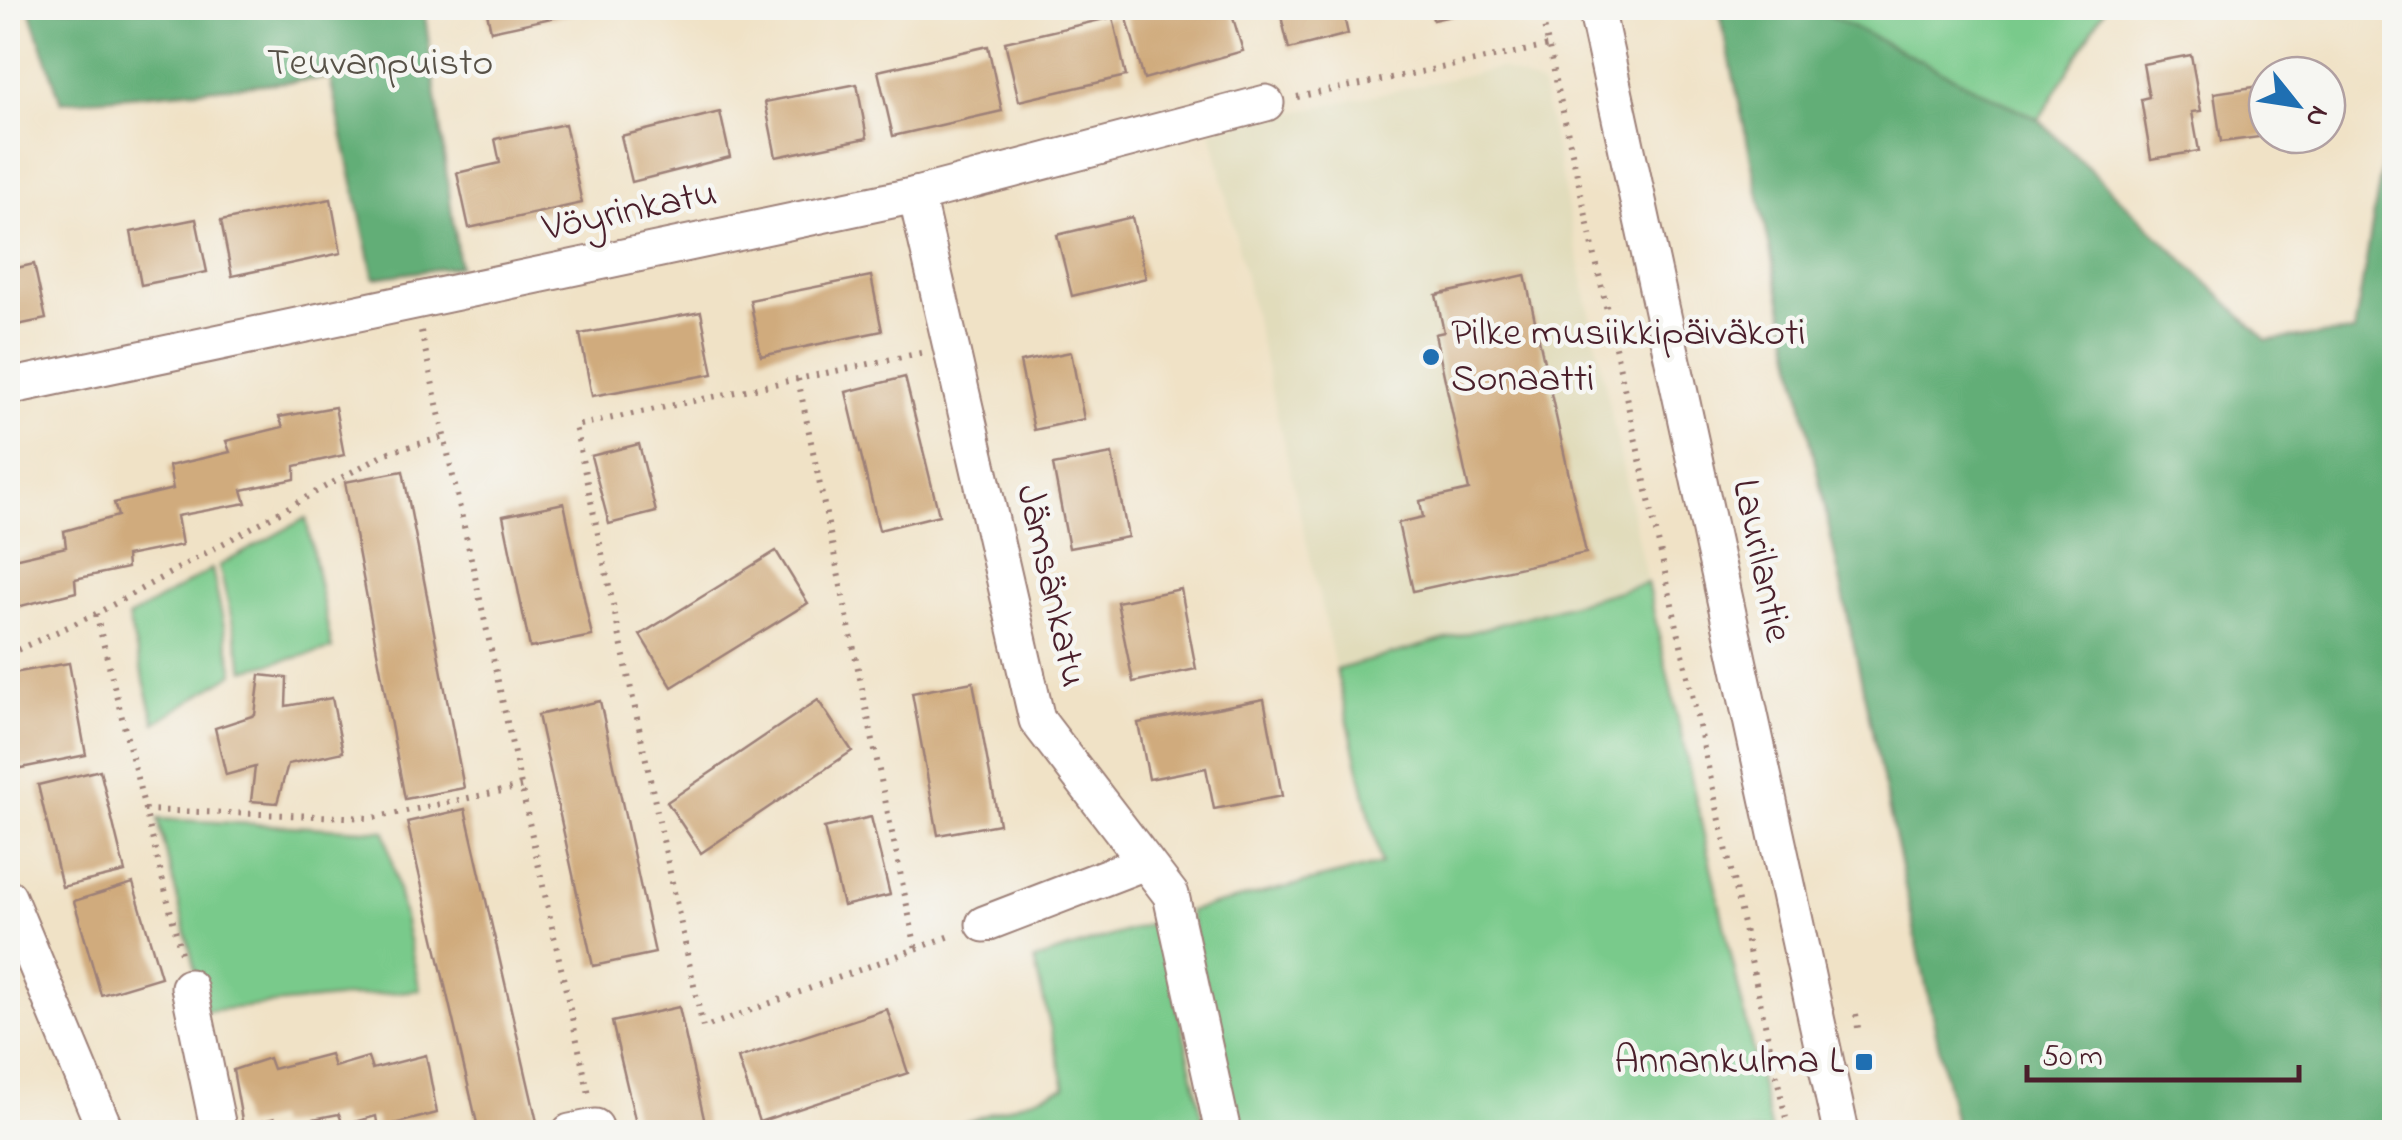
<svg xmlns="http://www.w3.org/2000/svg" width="2402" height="1140" font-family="'Indie Flower',sans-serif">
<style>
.built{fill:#e1dcbb}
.green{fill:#79ca8b;stroke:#62745b;stroke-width:2.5}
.forest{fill:#62ae77;stroke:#566651;stroke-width:2.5}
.building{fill:#d0ab7d}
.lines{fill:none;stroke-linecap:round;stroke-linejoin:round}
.minor-casing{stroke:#9d8078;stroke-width:39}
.path{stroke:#9d8078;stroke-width:6;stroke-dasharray:2.5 8;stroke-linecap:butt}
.minor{stroke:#fff;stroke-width:35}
.poi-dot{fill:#1f6fb2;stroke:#f6f6f2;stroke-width:4}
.labels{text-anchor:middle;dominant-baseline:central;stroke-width:9;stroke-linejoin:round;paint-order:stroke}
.park-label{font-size:40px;fill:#585248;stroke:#f6f6f2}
.street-label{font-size:40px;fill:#4a1f2b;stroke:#f6f6f2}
.poi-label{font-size:40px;fill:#4a1f2b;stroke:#f6f6f2;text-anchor:start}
</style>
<rect width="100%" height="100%" fill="#f6f6f2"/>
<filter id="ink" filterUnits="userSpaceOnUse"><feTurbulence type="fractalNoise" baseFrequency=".01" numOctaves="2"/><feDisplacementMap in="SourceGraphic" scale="20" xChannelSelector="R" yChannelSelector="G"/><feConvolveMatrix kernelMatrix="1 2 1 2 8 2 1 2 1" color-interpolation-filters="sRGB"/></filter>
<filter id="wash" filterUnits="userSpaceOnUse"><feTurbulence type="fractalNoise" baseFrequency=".0048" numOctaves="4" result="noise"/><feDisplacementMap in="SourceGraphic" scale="40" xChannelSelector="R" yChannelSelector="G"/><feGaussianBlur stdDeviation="2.25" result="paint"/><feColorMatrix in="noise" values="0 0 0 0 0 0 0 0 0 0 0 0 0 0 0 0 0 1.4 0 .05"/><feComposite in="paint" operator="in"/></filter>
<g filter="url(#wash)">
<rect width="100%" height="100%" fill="#f0e2c6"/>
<path class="built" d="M1500,68L1542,86L1647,583L1336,670L1211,130Z"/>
<g class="green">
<path d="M1815,8H2105L2039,120Z"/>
<path d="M306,518L332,649L244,670L219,566Z"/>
<path d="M212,569L234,673L155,723L128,618Z"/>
<path d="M1647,583L1771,1132H1237L1189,911L1381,864L1336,670Z"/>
<path d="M158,819L385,831L420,990L205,1011Z"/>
<path d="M1158,921L1206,1132H938L1065,1087L1034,960Z"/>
</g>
<g class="forest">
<path d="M29,8H424L459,266L374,278L330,78L61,102Z"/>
<path d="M1719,8H1815L2039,120L2266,340L2354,332L2383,160L2394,155V1132H1957Z"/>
</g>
<g id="blocks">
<g class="building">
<path d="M486,8H592L593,9L491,31Z"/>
<path d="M1124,8H1169V10L1230,8L1243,51L1144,79Z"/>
<path d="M1279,8H1342L1348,34L1289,49Z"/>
<path d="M1431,8H1483V9L1433,20Z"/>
<path d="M1113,17L1126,76L1019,101L1005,42Z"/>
<path d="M988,46L1002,111L893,136L878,71Z"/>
<path d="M2191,55L2201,111L2192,112L2199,151L2151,159L2141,99L2149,97L2143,64Z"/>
<path d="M857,84L867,138L776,157L765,102Z"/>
<path d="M2267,85V136L2221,142L2214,93Z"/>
<path d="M720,112L730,157L632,182L621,136Z"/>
<path d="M565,124L582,203L469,228L457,173L500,163L495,139Z"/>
<path d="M2275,135H2319V137L2276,144Z"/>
<path d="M331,199L341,253L232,276L221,221Z"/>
<path d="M1132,217L1146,278L1072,296L1057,235Z"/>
<path d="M196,219L207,272L141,285L131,232Z"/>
<path d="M34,264L46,319L8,327V270Z"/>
<path d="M1525,275L1586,553L1413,591L1398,523L1423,517L1420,501L1469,490L1435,334L1444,332L1436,295Z"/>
<path d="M871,276L882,331L761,356L750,300Z"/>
<path d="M701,312L713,374L592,396L580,334Z"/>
<path d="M1071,352L1084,419L1034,430L1020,362Z"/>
<path d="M905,377L939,515L879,530L846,392Z"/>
<path d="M335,407L344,455L295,466V479L242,490L246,503L177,516L182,545L126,556L127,568L75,579L76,592L13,608L9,560L66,547L64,531L118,516L114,503L173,489L169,466L230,452L226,441L283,427L279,417Z"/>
<path d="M639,444L656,512L609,524L591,456Z"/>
<path d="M1112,454L1128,537L1069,548L1053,465Z"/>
<path d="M403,471L464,788L405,799L345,482Z"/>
<path d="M564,503L592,636L530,648L503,516Z"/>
<path d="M776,551L808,603L672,687L640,635Z"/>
<path d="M1181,589L1196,669L1133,682L1117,602Z"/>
<path d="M69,663L86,755L16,769L8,722V674Z"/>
<path d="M260,675L287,678L286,706L332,698L343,752L288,764L277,803L251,801L255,767L226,775L215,728L255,715Z"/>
<path d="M973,682L999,824L938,835L912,693Z"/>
<path d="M1264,699L1282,796L1214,809L1206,768L1149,779L1138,723Z"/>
<path d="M818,700L852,751L701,853L667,802Z"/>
<path d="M600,701L655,953L593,966L538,715Z"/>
<path d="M100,770L125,872L62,887L38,785Z"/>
<path d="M465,809L537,1122L494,1132H479L407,822Z"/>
<path d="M871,817L890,895L843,906L824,828Z"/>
<path d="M133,883L161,977L101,995L74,901Z"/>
<path d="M679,1007L707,1132H638L612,1022Z"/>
<path d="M887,1009L908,1073L759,1122L738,1058Z"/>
<path d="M330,1054L334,1067L368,1057L372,1069L426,1055L437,1113L378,1128L376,1116L343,1125L339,1114L277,1126L275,1118L243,1126L233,1070L269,1058L273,1069Z"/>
</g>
</g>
</g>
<g filter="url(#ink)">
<use href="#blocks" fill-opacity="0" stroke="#9d8078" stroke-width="2.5"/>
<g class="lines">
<g class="minor-casing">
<g id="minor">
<path d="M1596,8L1841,1132"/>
<path d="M916,195L1037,720L1171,895L1223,1132"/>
<path d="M8,387L916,195L1266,103"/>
<path d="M8,897L106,1132"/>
<path d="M984,924L1145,862"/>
<path d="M189,987L219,1132"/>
<path d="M570,1132L595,1127"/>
</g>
</g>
<g class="path">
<path d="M1540,8L1789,1132"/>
<path d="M1297,97L1549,46"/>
<path d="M421,331L589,1095"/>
<path d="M921,353L575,426L703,1028L956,934"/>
<path d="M798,379L916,949"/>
<path d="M96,614L182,957"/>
<path d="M8,654L96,614L386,453L444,437"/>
<path d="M144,810L373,818L521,787"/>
<path d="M1856,1015L1859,1034"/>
</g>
<use href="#minor" class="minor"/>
</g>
</g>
<g class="poi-dot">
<circle cx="1431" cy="357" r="10"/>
<rect x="1854" y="1052" width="20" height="20" rx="5"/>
</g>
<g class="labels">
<g class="park-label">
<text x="380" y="64">Teuvanpuisto</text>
</g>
<g class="street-label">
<text transform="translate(630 212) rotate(-12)">Vöyrinkatu</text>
<text transform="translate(1760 561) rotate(78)">Laurilantie</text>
<text transform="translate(1050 586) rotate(77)">Jämsänkatu</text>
</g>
<g class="poi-label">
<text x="1451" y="334">Pilke musiikkipäiväkoti<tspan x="1451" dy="46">Sonaatti</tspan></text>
<text x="1844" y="1062" text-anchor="end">Annankulma L</text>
</g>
</g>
<rect width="2402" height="1140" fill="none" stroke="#f6f6f2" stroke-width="40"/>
<g transform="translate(2297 105) rotate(120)"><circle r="48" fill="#f6f6f2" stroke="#b1a0a2" stroke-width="2.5"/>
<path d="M0-8L18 38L0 25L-18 38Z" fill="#1f6fb2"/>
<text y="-15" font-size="28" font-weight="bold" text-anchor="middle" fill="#4a1f2b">N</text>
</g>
<path d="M2027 1065v15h272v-15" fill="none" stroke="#4a1f2b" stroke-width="5"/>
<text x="2042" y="1065" font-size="30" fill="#4a1f2b" stroke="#f6f6f2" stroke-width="8" paint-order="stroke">50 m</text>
</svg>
